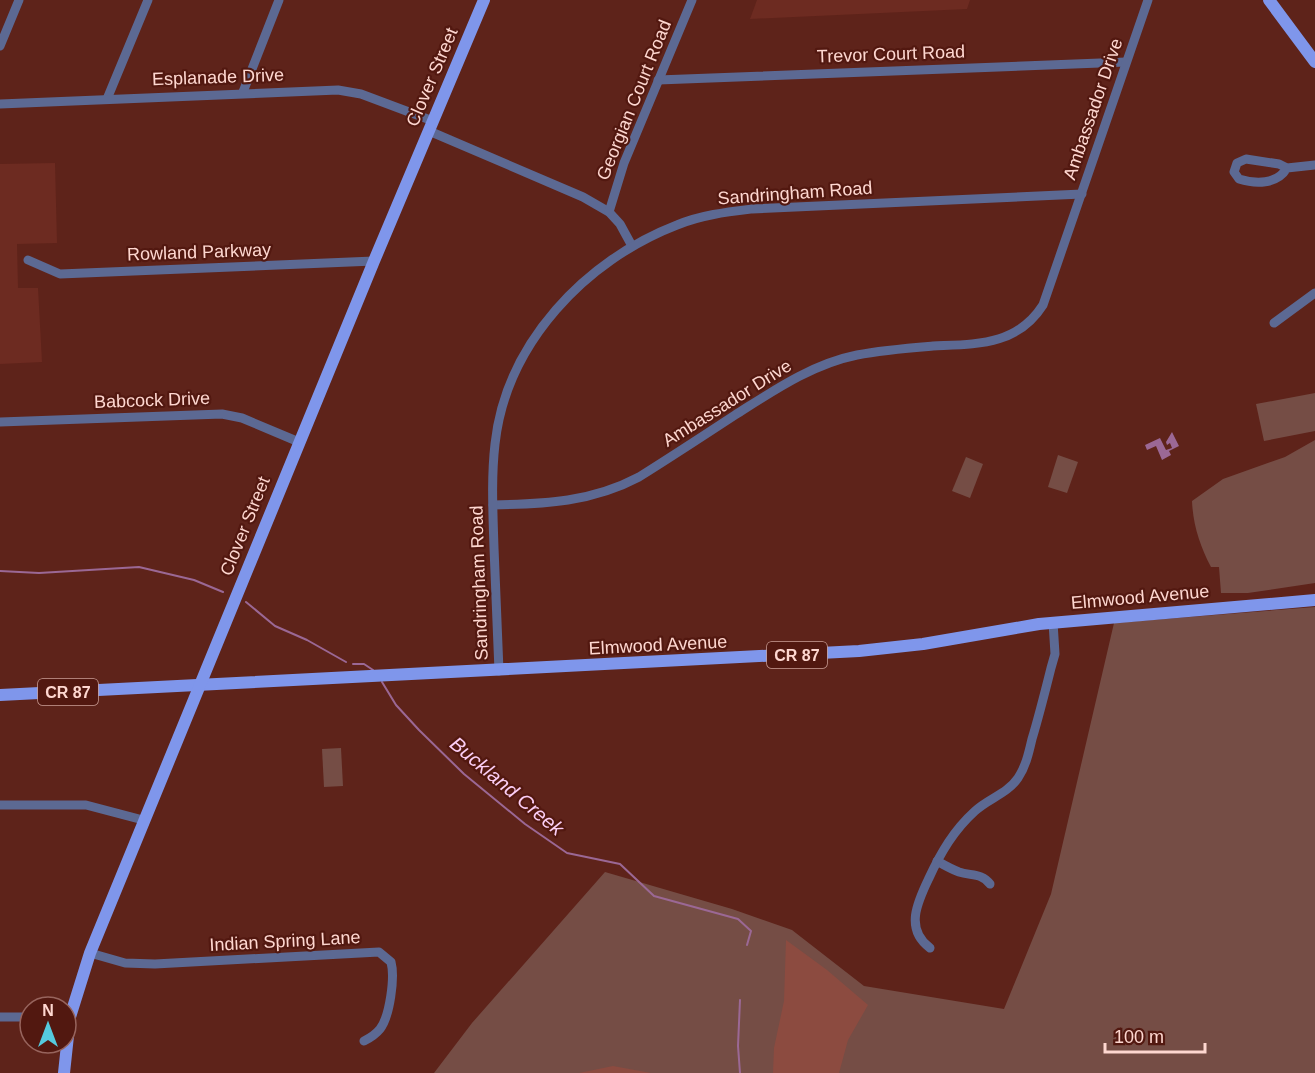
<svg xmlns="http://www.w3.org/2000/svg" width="1315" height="1073" font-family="Arial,sans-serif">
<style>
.built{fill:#6d2b21}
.green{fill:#754d45}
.forest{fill:#8c4b40}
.water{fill:#9b6895}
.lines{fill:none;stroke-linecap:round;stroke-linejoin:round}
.stream{stroke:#9b6895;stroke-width:2}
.minor{stroke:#5c6993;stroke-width:9}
.major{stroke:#7f96eb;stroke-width:12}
.labels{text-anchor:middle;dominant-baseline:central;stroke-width:4.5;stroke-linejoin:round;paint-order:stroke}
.shield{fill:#521810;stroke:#ca9e96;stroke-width:1.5}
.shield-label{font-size:16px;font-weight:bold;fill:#fed7d0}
.street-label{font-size:18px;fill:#fed7d0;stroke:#521810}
.water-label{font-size:20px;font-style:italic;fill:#fbcef5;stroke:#521810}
</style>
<rect width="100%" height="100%" fill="#5e231a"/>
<g class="built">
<path d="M757,0H970L967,9L750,19Z"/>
<path d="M55,163L57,243L17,244L18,288H38L42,362L0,364V164Z"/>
</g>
<g class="green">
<path d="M1315,393V431L1264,441L1256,404Z"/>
<path d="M1315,440V583L1248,593H1221L1219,567H1211C1200,546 1193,525 1192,501L1223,479L1285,457Z"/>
<path d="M1058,455L1078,462L1067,493L1048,487Z"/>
<path d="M966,457L983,464L970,498L952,491Z"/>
<path d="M1315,607V1073H434L472,1023L605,872L732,909L792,930L864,986L1004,1009L1051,894L1114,623Z"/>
<path d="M341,748L343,786L324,787L322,749Z"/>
</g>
<g class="forest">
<path d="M786,940L827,970L868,1005L848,1040L839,1073H773L774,1048L784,1001Z"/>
<path d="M613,1066L651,1073H579Z"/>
</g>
<path class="water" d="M1172,432L1179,446L1169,451L1171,455L1162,460L1156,446L1147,450L1145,445L1160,438L1166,450L1172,448L1170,443L1167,445L1166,442Z"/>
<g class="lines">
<g class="stream">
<path d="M0,571L39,573L139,567L194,580L223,592"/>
<path d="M246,602L275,626L307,640L346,662"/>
<path d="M353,664H364L373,670"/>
<path d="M382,682L396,705L419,730L464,774L525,824L567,853L620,864L654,896L738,919L751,931L747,945"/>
<path d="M740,1000L738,1046L740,1073"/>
</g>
<g class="minor">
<path d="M0,46L19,0"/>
<path d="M658,80L1126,62"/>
<path d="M243,92L279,0"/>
<path d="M107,99L148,0"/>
<path d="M0,104L338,90L361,94L433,121"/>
<path d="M429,131L583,197L609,212L620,224L632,246"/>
<path d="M1287,168C1277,185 1255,184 1239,179L1234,172L1237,163L1246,159L1279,164L1287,168L1315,165"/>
<path d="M609,212L624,163L692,0"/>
<path d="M28,260L60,274L374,261"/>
<path d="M1274,323L1315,293"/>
<path d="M0,422L222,414L242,418L299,442"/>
<path d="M493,505C545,504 592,502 639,477C671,457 703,436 735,415C773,391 812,364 857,355C882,350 908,348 933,346C976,344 1017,346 1043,305L1148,0"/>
<path d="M499,671C497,630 496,589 494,548C493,514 491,479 495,444C506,343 586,260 677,225C701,215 727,212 752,209L1082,194"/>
<path d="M0,805H86L143,820"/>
<path d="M937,861C944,865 951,869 959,872C971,876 982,873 990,884"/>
<path d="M930,948C904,929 918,901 929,878C941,852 954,830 975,811C989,798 1007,794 1018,778C1026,766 1029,752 1032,739C1039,716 1045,692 1051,668L1055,654L1053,622"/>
<path d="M90,953L125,963L155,964L379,952L391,962C395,977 390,1016 380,1029C376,1034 370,1038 364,1041"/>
<path d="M0,1017H30"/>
</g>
<g class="major">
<path d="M1269,0L1315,62"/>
<path d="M0,695L859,651L923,644L1039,624L1315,600"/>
<path d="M64,1073L70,1017L90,953L374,261L484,0"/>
</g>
</g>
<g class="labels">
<g class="shield">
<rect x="767" y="642" width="60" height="26" rx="4.5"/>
<rect x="38" y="679" width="60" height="26" rx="4.5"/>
</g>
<g class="shield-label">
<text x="797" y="655">CR 87</text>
<text x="68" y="692">CR 87</text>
</g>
<g class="street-label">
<text transform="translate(891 54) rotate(-2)">Trevor Court Road</text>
<text transform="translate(218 77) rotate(-2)">Esplanade Drive</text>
<text transform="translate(432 77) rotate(-67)">Clover Street</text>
<text transform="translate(634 100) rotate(-68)">Georgian Court Road</text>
<text transform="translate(1093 109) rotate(-71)">Ambassador Drive</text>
<text transform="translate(795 193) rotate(-4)">Sandringham Road</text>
<text transform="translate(199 252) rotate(-2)">Rowland Parkway</text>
<text transform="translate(152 400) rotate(-2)">Babcock Drive</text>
<text transform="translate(727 403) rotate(-32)">Ambassador Drive</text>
<text transform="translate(245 526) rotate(-68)">Clover Street</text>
<text transform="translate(479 583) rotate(-92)">Sandringham Road</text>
<text transform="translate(1140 597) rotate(-5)">Elmwood Avenue</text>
<text transform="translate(658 645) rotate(-3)">Elmwood Avenue</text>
<text transform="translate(285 941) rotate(-3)">Indian Spring Lane</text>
</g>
<g class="water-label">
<text transform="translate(507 786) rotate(40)">Buckland Creek</text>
</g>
</g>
<g transform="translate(48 1025)"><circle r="28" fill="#521810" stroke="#97645d" stroke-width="1.5"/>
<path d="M0-4.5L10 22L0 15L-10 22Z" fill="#55cade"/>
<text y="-9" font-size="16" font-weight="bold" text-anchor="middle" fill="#fed7d0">N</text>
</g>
<path d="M1105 1043v9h100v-9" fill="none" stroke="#fed7d0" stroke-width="3"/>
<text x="1114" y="1043" font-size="18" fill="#fed7d0" stroke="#521810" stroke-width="4.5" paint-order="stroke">100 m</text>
</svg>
